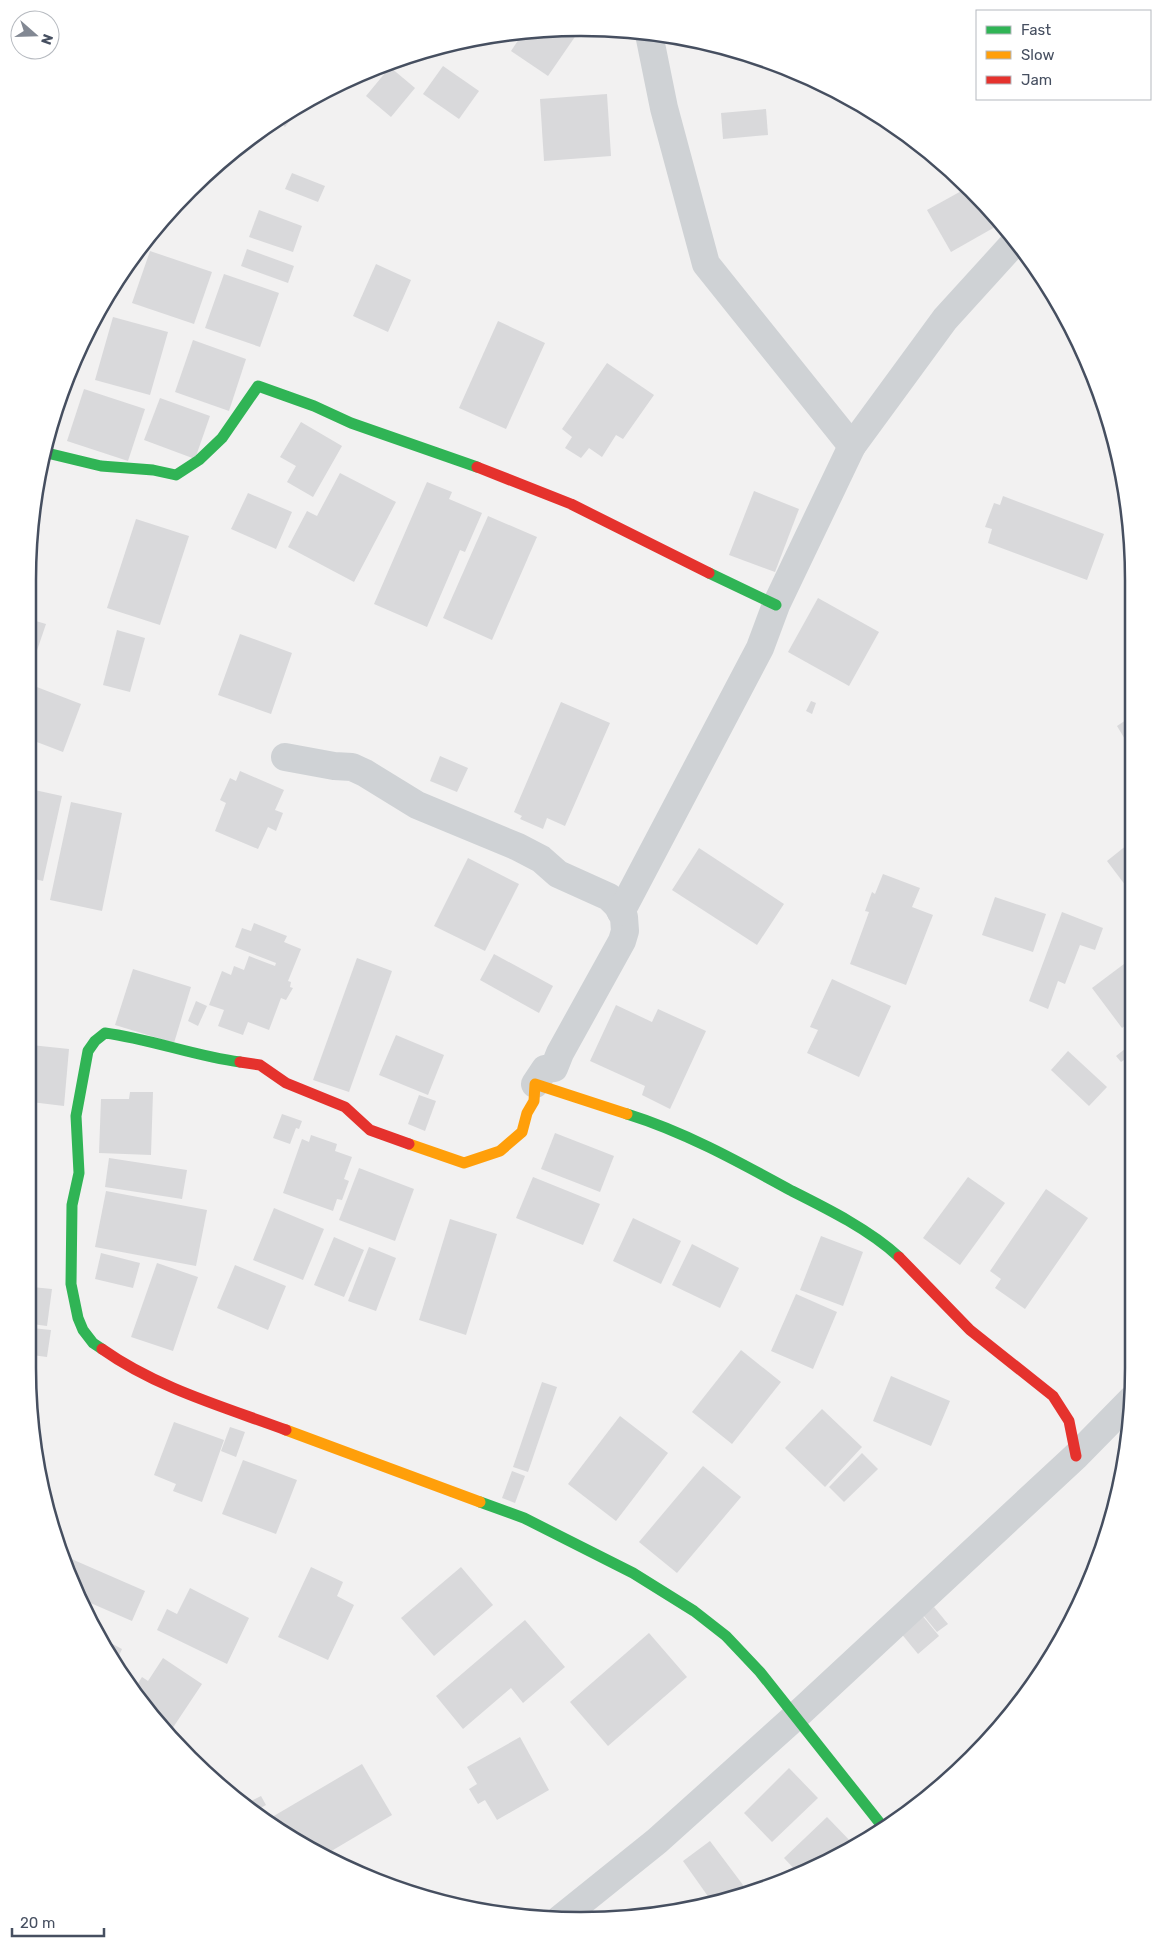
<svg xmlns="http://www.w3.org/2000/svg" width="1161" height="1948" font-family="Rubik,sans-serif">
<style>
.building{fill:#d9d9db}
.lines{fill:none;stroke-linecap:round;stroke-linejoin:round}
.street{stroke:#cfd2d5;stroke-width:28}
.fast{stroke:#30b455;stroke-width:11}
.slow{stroke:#ff9f0a;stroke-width:11}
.jam{stroke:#e5322d;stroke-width:11}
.rim{fill:none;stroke:#464f60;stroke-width:2.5}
</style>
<rect width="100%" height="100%" fill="#f2f1f1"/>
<g class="building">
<path d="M581,28L548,76L511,51L523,33Z"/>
<path d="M443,66L479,91L459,119L423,94Z"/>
<path d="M390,67L415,88L391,117L366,96Z"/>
<path d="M607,94L611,156L544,161L540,99Z"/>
<path d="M301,106L285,127L276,119Z"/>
<path d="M766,109L768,135L723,139L721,113Z"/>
<path d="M292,173L325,186L318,202L285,189Z"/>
<path d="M965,189L982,203L995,227L951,252L927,210Z"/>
<path d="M259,210L302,226L293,252L249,237Z"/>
<path d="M247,249L294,266L288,283L241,266Z"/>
<path d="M150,251L212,272L194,324L132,303Z"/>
<path d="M376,264L411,280L388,332L353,316Z"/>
<path d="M224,274L279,293L260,347L205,328Z"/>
<path d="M113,317L168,332L150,395L95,380Z"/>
<path d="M498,321L545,343L506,429L459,408Z"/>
<path d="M193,340L246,359L229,411L175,392Z"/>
<path d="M607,363L654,395L623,439L616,435L602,457L589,448L581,458L565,448L572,437L562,429Z"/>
<path d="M84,389L145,409L128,461L67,441Z"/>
<path d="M160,398L210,416L195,459L144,440Z"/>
<path d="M301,422L342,446L313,497L287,482L296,466L280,457Z"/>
<path d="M340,473L396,502L354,582L288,547L307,511L317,516Z"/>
<path d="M427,482L452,492L449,499L482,513L465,552L460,550L427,627L374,604Z"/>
<path d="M754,491L799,509L775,572L729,555Z"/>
<path d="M248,493L292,512L276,549L231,529Z"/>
<path d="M1003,496L1104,534L1087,580L988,543L992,529L985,527L994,503L1000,505Z"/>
<path d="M488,516L537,537L492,640L443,618Z"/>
<path d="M136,519L189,536L160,625L107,608Z"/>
<path d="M818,598L879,632L849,686L788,652Z"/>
<path d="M29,619L46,624L30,671H29Z"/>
<path d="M117,630L145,638L130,692L103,685Z"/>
<path d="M240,634L292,653L271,714L218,695Z"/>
<path d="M29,684L81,704L63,752L29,739Z"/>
<path d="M811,701L816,703L812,714L806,711Z"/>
<path d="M561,702L610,723L565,826L547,818L543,829L520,819L522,816L514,812Z"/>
<path d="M1132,707V751L1117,726L1129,718L1125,712Z"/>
<path d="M440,756L468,768L457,792L430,781Z"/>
<path d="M240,771L284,790L275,810L283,813L276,831L268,827L258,849L215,831L226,803L220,800L230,778L236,781Z"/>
<path d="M30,789L62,796L43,881L30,878Z"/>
<path d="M71,802L122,813L102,911L50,900Z"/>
<path d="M1132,841V894L1107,861Z"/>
<path d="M699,848L784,904L757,945L672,890Z"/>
<path d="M468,858L519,884L485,951L434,926Z"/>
<path d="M883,874L920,888L912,907L933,915L906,985L850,964L869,912L865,911L872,892L875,894Z"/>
<path d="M995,897L1046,914L1033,952L982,935Z"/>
<path d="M1062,912L1103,928L1095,950L1080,945L1065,984L1058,981L1048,1009L1029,1001Z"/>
<path d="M254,923L287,936L284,942L301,949L288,981L291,982L290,987L293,988L286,1000L281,998L269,1030L248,1022L243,1035L218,1026L224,1010L209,1005L222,971L231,975L234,966L244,970L249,956L275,966L276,963L235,947L242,928L251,931Z"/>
<path d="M494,954L553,986L539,1013L480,980Z"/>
<path d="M357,958L392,971L349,1092L313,1080Z"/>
<path d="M1132,958V1020L1122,1028L1092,988Z"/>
<path d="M133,969L191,987L174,1043L115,1025Z"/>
<path d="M832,979L891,1006L859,1077L807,1053L818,1030L810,1027Z"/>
<path d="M196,1001L207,1006L198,1026L188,1021Z"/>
<path d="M616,1005L652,1022L658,1009L706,1031L670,1109L642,1095L645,1086L590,1061Z"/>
<path d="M396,1035L444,1055L428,1095L379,1075Z"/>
<path d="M1131,1044L1132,1045V1068L1127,1058L1121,1062L1116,1056Z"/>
<path d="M31,1045L69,1049L64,1106L31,1102Z"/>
<path d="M1068,1051L1107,1087L1089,1106L1051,1070Z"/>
<path d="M130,1092H153L151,1155L99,1153L101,1099H129Z"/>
<path d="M419,1095L436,1101L425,1131L408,1124Z"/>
<path d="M282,1114L302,1121L299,1129L296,1128L290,1144L273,1138Z"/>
<path d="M555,1133L614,1156L600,1192L541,1169Z"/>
<path d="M311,1135L337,1144L335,1151L352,1157L344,1179L349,1181L342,1200L337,1199L333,1211L283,1193L302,1139L309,1142Z"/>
<path d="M109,1158L187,1170L182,1199L105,1187Z"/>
<path d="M359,1168L414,1189L395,1241L339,1220Z"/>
<path d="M533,1177L600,1204L583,1245L516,1218Z"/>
<path d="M968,1177L1005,1203L960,1265L923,1238Z"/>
<path d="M1046,1189L1088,1218L1025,1309L995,1288L1001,1279L990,1271Z"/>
<path d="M106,1191L207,1210L196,1266L95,1247Z"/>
<path d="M274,1208L324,1229L303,1280L253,1260Z"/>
<path d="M633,1218L681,1241L661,1284L613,1261Z"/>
<path d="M450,1219L497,1234L466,1335L419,1320Z"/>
<path d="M821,1236L863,1252L843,1306L800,1290Z"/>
<path d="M334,1237L364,1250L344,1297L314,1285Z"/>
<path d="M692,1244L739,1268L720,1308L672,1285Z"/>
<path d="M369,1247L396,1258L376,1311L348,1301Z"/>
<path d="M101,1253L140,1263L133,1288L95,1279Z"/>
<path d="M157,1263L198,1277L173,1351L131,1337Z"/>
<path d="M235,1265L286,1286L268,1330L217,1308Z"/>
<path d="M32,1287L52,1289L47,1326L32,1324Z"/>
<path d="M796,1294L837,1312L813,1369L771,1351Z"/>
<path d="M32,1328L51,1330L47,1357L32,1355Z"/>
<path d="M741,1350L781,1382L732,1444L692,1412Z"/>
<path d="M891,1376L950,1401L931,1446L873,1421Z"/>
<path d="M542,1382L557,1387L528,1472L513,1467Z"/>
<path d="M822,1409L862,1447L825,1487L785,1448Z"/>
<path d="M620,1416L668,1453L616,1521L568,1484Z"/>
<path d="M174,1422L224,1440L202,1502L173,1491L176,1484L154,1475Z"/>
<path d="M230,1427L245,1432L236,1457L221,1451Z"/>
<path d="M862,1453L878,1469L844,1502L829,1487Z"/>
<path d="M243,1460L297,1480L276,1534L222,1514Z"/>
<path d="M703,1466L741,1497L677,1573L639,1542Z"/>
<path d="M512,1471L525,1476L515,1503L502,1498Z"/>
<path d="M60,1554L145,1591L132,1621L79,1598Z"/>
<path d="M311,1567L343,1582L337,1596L354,1605L328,1660L278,1637Z"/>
<path d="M461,1567L493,1605L434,1656L401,1618Z"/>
<path d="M190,1588L249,1618L227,1664L157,1630L167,1609L177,1614Z"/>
<path d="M934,1607L948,1624L937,1632L923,1615Z"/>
<path d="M921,1614L939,1636L918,1654L900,1632Z"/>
<path d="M525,1620L565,1667L523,1703L511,1688L463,1729L436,1696Z"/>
<path d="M649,1633L687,1677L608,1746L570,1702Z"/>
<path d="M101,1638L122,1649L116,1662Z"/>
<path d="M163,1658L202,1684L170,1732L142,1704L133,1691L142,1677L148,1681Z"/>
<path d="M520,1737L549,1790L497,1820L485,1800L478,1804L469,1789L477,1784L467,1767Z"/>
<path d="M362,1764L392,1815L323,1856L268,1821L267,1820Z"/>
<path d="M789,1768L818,1798L772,1842L744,1813Z"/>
<path d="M261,1796L266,1805L253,1812L249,1802Z"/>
<path d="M827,1817L854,1845L825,1863L799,1874L784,1858Z"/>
<path d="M710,1841L749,1893L712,1902L683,1861Z"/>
</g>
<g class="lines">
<g class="street">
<path d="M649,34L664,108L706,264L852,446"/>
<path d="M285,757L334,766L352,767L365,773L417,805L518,847L541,859L558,874L609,897L617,905L624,917L625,931L622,941L560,1053L554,1068L545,1069L535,1084"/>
<path d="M621,912L760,648L776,605L852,446L945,319L1015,242"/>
<path d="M560,1919L657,1841L795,1717L1076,1456L1132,1399"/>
</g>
<g class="fast">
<path d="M47,453L101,466L153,470L176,475L199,460L222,438L258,386L314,406L351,423L477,467"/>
<path d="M709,573L776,605"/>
<path d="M627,1114C685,1132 739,1162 792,1191C828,1209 870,1230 899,1257"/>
<path d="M102,1349L93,1343L83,1330L78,1318L71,1284L72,1205L79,1173L76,1116L88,1051L95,1041L105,1033C151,1039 194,1056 240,1062"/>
<path d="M480,1502L524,1518L633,1573L694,1611L726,1636L760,1672L883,1827"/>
</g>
<g class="slow">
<path d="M409,1144L464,1163L500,1151L522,1132L527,1113L534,1101L535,1084L627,1114"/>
<path d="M286,1430L480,1502"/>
</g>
<g class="jam">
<path d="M477,467L571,504L709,573"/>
<path d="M240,1062L260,1065L286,1083L345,1107L370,1130L409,1144"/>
<path d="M899,1257L970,1330L1053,1396L1069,1421L1076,1456"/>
<path d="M102,1349C157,1388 224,1407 286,1430"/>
</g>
</g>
<path d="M0 0H1161V1948H0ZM580 36H581A544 544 0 0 1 1125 580V1368A544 544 0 0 1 581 1912H580A544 544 0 0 1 36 1368V580A544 544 0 0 1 580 36Z" fill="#fff" fill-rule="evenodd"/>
<path class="rim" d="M580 36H581A544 544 0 0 1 1125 580V1368A544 544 0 0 1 581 1912H580A544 544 0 0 1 36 1368V580A544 544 0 0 1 580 36Z"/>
<rect x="976" y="10" width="175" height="90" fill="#ffffff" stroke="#b5b9bf"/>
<rect x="986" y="26" width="25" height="8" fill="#30b455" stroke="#b5b9bf"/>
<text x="1021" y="35" font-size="15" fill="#464f60">Fast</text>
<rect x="986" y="51" width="25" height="8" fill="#ff9f0a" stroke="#b5b9bf"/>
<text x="1021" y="60" font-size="15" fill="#464f60">Slow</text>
<rect x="986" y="76" width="25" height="8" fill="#e5322d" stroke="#b5b9bf"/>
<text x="1021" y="85" font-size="15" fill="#464f60">Jam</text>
<g transform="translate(35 35) rotate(110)"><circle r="24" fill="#ffffff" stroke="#b5b9bf"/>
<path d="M0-4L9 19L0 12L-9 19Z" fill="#828893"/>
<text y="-8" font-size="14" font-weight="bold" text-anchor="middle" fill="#464f60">N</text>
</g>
<path d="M12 1928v8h92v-8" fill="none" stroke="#464f60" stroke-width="2.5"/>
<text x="20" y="1928" font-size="15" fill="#464f60" stroke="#ffffff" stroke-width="4" paint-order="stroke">20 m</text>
</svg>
